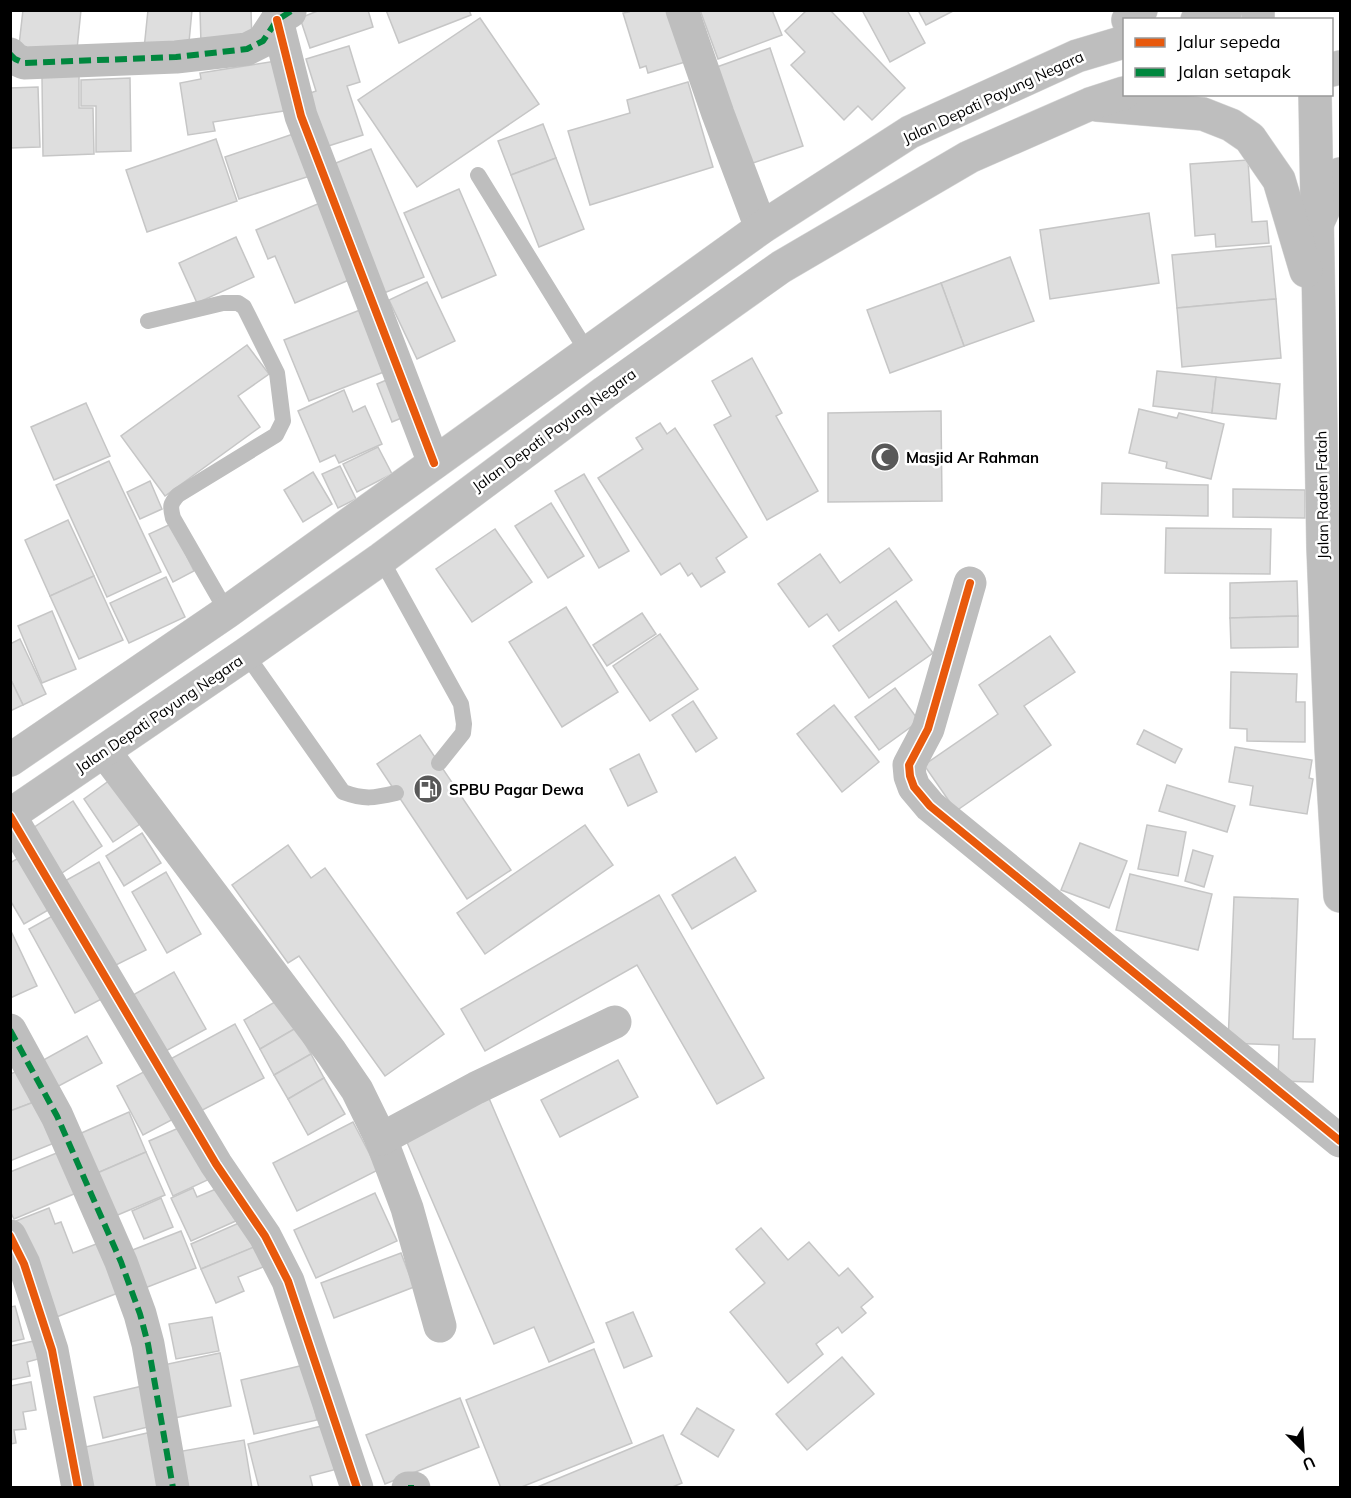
<svg xmlns="http://www.w3.org/2000/svg" width="1351" height="1498" font-family="Mulish,sans-serif">
<style>
.building{fill:#dedede;stroke:#c6c6c6;stroke-width:1.5}
.lines{fill:none;stroke-linecap:round;stroke-linejoin:round}
.primary-casing{stroke:#dbdbdb;stroke-width:34}
.highway-casing{stroke:#dbdbdb;stroke-width:34}
.lane{stroke:#bebebe;stroke-width:16}
.street{stroke:#bebebe;stroke-width:33}
.primary{stroke:#bebebe;stroke-width:33}
.highway{stroke:#bebebe;stroke-width:33}
.quiet{stroke:#00873e;stroke-width:6;stroke-dasharray:12 6;stroke-linecap:butt}
.cycleway-casing{stroke:#fff;stroke-width:11}
.cycleway{stroke:#e8590c;stroke-width:8}
.labels{text-anchor:middle;dominant-baseline:central;stroke-width:5;stroke-linejoin:round;paint-order:stroke}
.street-label{font-size:15px;fill:#000;stroke:#fff}
.poi-label{font-size:15px;font-weight:bold;fill:#000;stroke:#fff;text-anchor:start}
</style>
<rect width="100%" height="100%" fill="#fff"/>
<g class="building">
<path d="M23,10H81L76,59L18,54Z"/>
<path d="M148,10H192L188,53L144,49Z"/>
<path d="M200,10H251L252,42L201,44Z"/>
<path d="M320,10H368L373,27L310,48L300,18Z"/>
<path d="M386,10H469L471,15L399,43Z"/>
<path d="M628,10H677L692,60L648,73L646,66L640,68L623,13L629,12Z"/>
<path d="M700,10H772L782,35L718,59Z"/>
<path d="M807,10H830L905,88L872,120L858,106L844,120L791,65L805,52L785,31Z"/>
<path d="M862,10H907L925,43L890,62Z"/>
<path d="M918,10H955L926,25Z"/>
<path d="M480,18L539,104L417,187L358,100Z"/>
<path d="M349,46L360,82L347,86L363,135L322,148L305,95L316,91L306,59Z"/>
<path d="M770,48L803,146L747,165L714,68Z"/>
<path d="M282,60L290,110L213,122L215,131L188,135L180,83L201,79L200,73Z"/>
<path d="M79,76V108H93L94,154L43,156L42,77Z"/>
<path d="M130,78L131,151L96,152V106H81V80Z"/>
<path d="M688,82L713,167L590,205L568,131L630,113L627,100Z"/>
<path d="M38,87L40,147L10,148V88Z"/>
<path d="M543,124L556,158L511,175L498,141Z"/>
<path d="M302,131L316,174L239,199L225,157Z"/>
<path d="M216,139L237,201L147,232L126,170Z"/>
<path d="M371,149L424,277L384,293L331,165Z"/>
<path d="M556,158L584,229L539,247L511,175Z"/>
<path d="M1248,160L1252,222L1267,221L1269,243L1216,247L1215,234L1195,236L1190,164Z"/>
<path d="M459,189L496,275L442,298L404,213Z"/>
<path d="M320,203L349,280L295,303L275,256L268,259L256,230Z"/>
<path d="M1149,213L1159,283L1050,299L1040,230Z"/>
<path d="M236,237L254,277L197,303L179,263Z"/>
<path d="M1271,246L1276,299L1177,308L1172,255Z"/>
<path d="M1010,257L1034,321L964,346L941,283Z"/>
<path d="M427,282L455,341L417,359L389,300Z"/>
<path d="M941,283L964,346L890,373L867,310Z"/>
<path d="M1276,299L1281,358L1182,367L1177,308Z"/>
<path d="M365,308L389,370L309,401L284,340Z"/>
<path d="M247,345L269,374L238,396L260,427L165,496L121,436Z"/>
<path d="M752,358L782,413L776,416L818,491L767,520L714,425L731,416L712,381Z"/>
<path d="M1157,371L1216,377L1212,413L1153,406Z"/>
<path d="M396,376L411,414L392,422L377,384Z"/>
<path d="M1216,377L1280,384L1276,419L1212,413Z"/>
<path d="M344,390L353,412L365,406L382,444L339,463L335,455L320,462L298,411Z"/>
<path d="M86,403L110,456L54,480L31,427Z"/>
<path d="M1139,409L1177,418L1179,413L1224,424L1211,479L1166,468L1167,462L1129,453Z"/>
<path d="M941,411L942,501L828,502V413Z"/>
<path d="M660,423L667,434L675,428L747,537L716,558L725,572L701,587L692,573L688,576L680,563L661,575L598,478L643,449L636,438Z"/>
<path d="M378,447L392,474L357,492L343,464Z"/>
<path d="M109,461L161,572L107,597L56,485Z"/>
<path d="M340,466L356,499L338,508L322,474Z"/>
<path d="M313,472L332,504L303,522L284,490Z"/>
<path d="M584,474L629,551L599,568L555,491Z"/>
<path d="M150,481L162,509L140,519L127,492Z"/>
<path d="M1102,483L1208,485V516L1101,514Z"/>
<path d="M1233,489L1305,490V518L1233,517Z"/>
<path d="M551,503L584,556L548,578L515,526Z"/>
<path d="M68,520L94,576L50,596L25,540Z"/>
<path d="M171,524L194,571L173,582L149,534Z"/>
<path d="M1166,528L1271,529L1270,574L1165,573Z"/>
<path d="M495,529L532,582L472,622L436,569Z"/>
<path d="M889,548L912,580L839,631L827,614L809,627L778,584L820,554L840,583Z"/>
<path d="M94,576L123,640L79,659L50,596Z"/>
<path d="M166,577L185,617L129,643L110,603Z"/>
<path d="M1297,581L1298,616L1230,618V583Z"/>
<path d="M896,601L933,653L869,698L833,646Z"/>
<path d="M566,607L618,692L562,727L509,642Z"/>
<path d="M52,611L76,669L42,683L18,626Z"/>
<path d="M642,613L656,634L607,666L593,645Z"/>
<path d="M1298,616V647L1231,648L1230,618Z"/>
<path d="M660,634L698,689L650,721L613,666Z"/>
<path d="M1050,636L1075,672L1024,706L1051,745L956,811L924,765L998,714L979,685Z"/>
<path d="M20,639L46,694L23,705L10,678V644Z"/>
<path d="M1231,672L1297,674L1296,702H1305V742L1247,741V729L1230,728Z"/>
<path d="M10,678L23,705L10,711Z"/>
<path d="M895,688L919,721L879,750L855,717Z"/>
<path d="M693,701L717,738L696,752L672,715Z"/>
<path d="M834,705L879,762L842,792L797,734Z"/>
<path d="M1144,730L1182,749L1175,763L1137,744Z"/>
<path d="M420,735L511,870L467,899L377,764Z"/>
<path d="M1235,747L1312,760L1309,778L1313,779L1307,814L1250,805L1253,786L1229,782Z"/>
<path d="M639,754L657,792L628,806L610,769Z"/>
<path d="M110,780L140,824L113,842L84,799Z"/>
<path d="M1167,785L1235,806L1227,832L1159,811Z"/>
<path d="M73,801L102,846L59,875L30,830Z"/>
<path d="M585,825L613,865L485,954L457,913Z"/>
<path d="M1147,825L1186,832L1178,876L1138,869Z"/>
<path d="M142,833L161,863L124,886L106,856Z"/>
<path d="M1080,843L1127,861L1109,908L1061,890Z"/>
<path d="M288,845L311,878L325,868L444,1034L385,1076L299,956L288,963L232,885Z"/>
<path d="M1193,850L1213,856L1204,887L1185,881Z"/>
<path d="M27,853L57,905L24,924L10,900V863Z"/>
<path d="M735,857L756,891L692,929L672,895Z"/>
<path d="M99,862L146,950L110,968L63,882Z"/>
<path d="M166,872L201,934L167,953L132,892Z"/>
<path d="M1130,874L1212,894L1198,950L1116,930Z"/>
<path d="M659,895L764,1078L717,1104L637,965L485,1051L461,1009Z"/>
<path d="M1234,897L1298,899L1293,1039H1315L1313,1082L1278,1081L1279,1045L1228,1043Z"/>
<path d="M65,909L111,994L75,1013L29,929Z"/>
<path d="M10,929L37,986L10,998Z"/>
<path d="M174,972L206,1029L164,1052L133,995Z"/>
<path d="M280,999L296,1028L260,1049L244,1020Z"/>
<path d="M235,1024L264,1078L191,1116L163,1063Z"/>
<path d="M296,1028L311,1054L274,1075L260,1049Z"/>
<path d="M87,1036L102,1063L53,1089L38,1063Z"/>
<path d="M311,1054L324,1078L288,1099L274,1075Z"/>
<path d="M618,1060L638,1097L560,1137L541,1100Z"/>
<path d="M155,1066L181,1115L143,1135L117,1086Z"/>
<path d="M29,1067L42,1099L10,1111V1074Z"/>
<path d="M324,1078L345,1114L308,1135L288,1099Z"/>
<path d="M488,1096L594,1342L549,1362L534,1327L494,1344L403,1133Z"/>
<path d="M42,1099L59,1141L10,1161V1111Z"/>
<path d="M129,1112L146,1152L95,1174L77,1135Z"/>
<path d="M353,1122L378,1170L297,1211L273,1163Z"/>
<path d="M190,1123L214,1177L173,1196L149,1141Z"/>
<path d="M64,1150L81,1191L14,1219L10,1211V1172Z"/>
<path d="M146,1152L165,1195L113,1217L95,1174Z"/>
<path d="M223,1186L238,1220L191,1241L171,1198L193,1188L197,1197Z"/>
<path d="M375,1193L397,1241L316,1278L294,1230Z"/>
<path d="M161,1198L173,1227L144,1239L132,1211Z"/>
<path d="M49,1208L55,1224L61,1222L73,1253L104,1241L123,1291L54,1318L16,1221Z"/>
<path d="M248,1219L259,1245L201,1269L191,1244Z"/>
<path d="M761,1228L788,1260L809,1242L839,1276L848,1268L873,1297L861,1307L866,1313L842,1333L838,1327L816,1344L823,1354L788,1383L730,1312L765,1283L736,1249Z"/>
<path d="M181,1231L196,1268L145,1288L130,1251Z"/>
<path d="M259,1245L268,1265L238,1277L244,1291L216,1303L201,1269Z"/>
<path d="M401,1253L414,1287L334,1318L321,1283Z"/>
<path d="M15,1306L24,1339L10,1342V1307Z"/>
<path d="M633,1312L652,1356L624,1368L606,1323Z"/>
<path d="M212,1317L219,1351L176,1359L169,1324Z"/>
<path d="M34,1341L38,1359L27,1362L30,1376L10,1380V1346Z"/>
<path d="M594,1349L632,1443L519,1488H501L466,1400Z"/>
<path d="M220,1353L231,1406L165,1420L154,1367Z"/>
<path d="M842,1357L874,1394L807,1450L776,1414Z"/>
<path d="M304,1365L317,1420L254,1434L241,1380Z"/>
<path d="M31,1382L36,1410L23,1412L26,1429L14,1430L16,1443L10,1444V1386Z"/>
<path d="M147,1385L156,1425L103,1438L94,1397Z"/>
<path d="M460,1398L479,1447L385,1484L366,1435Z"/>
<path d="M697,1408L734,1430L718,1457L681,1434Z"/>
<path d="M334,1423L345,1467L310,1476L313,1488H259L248,1444Z"/>
<path d="M156,1431L168,1488H89L81,1448Z"/>
<path d="M663,1435L682,1483L670,1488H535Z"/>
<path d="M244,1440L252,1488H183L177,1452Z"/>
</g>
<g class="lines">
<g class="primary-casing">
<path id="primary" d="M1317,224L1340,174"/>
</g>
<g class="highway-casing">
<g id="highway">
<path d="M1258,10V20"/>
<path d="M1128,20L1141,10"/>
<path d="M1197,20L1226,10"/>
<path d="M1332,70L1340,67"/>
<path d="M1315,94L1323,548L1331,748L1340,896"/>
<path d="M1097,105L1203,114L1231,125L1250,138L1279,180L1306,271"/>
<path d="M10,760L227,612L761,228L910,132L1077,56L1124,42"/>
<path d="M10,815L246,654L381,559L605,392L781,267L969,157L1090,104L1124,93"/>
</g>
</g>
<g class="lane">
<path d="M478,175L588,353"/>
<path d="M148,321L223,303H238L244,307L277,373L283,421L276,435L178,495C170,504 170,506 173,518L227,612"/>
<path d="M381,559L461,704L464,724L463,733L439,763"/>
<path d="M246,654L343,792C365,800 374,798 396,793"/>
</g>
<g class="street">
<path d="M682,10L718,114L761,228"/>
<path d="M277,20L301,116L434,463"/>
<path d="M10,54L15,59L24,63L176,57L247,49L263,41L277,20L290,12"/>
<path d="M970,583L928,729L909,765L910,776L914,787L930,806L1340,1141"/>
<path d="M104,751L331,1052L357,1090L381,1139L407,1208L440,1326"/>
<path d="M10,816L216,1164L265,1236L288,1281L357,1488"/>
<path d="M10,1030L57,1116L121,1262L140,1314L148,1344L173,1488"/>
<path d="M381,1139L476,1088L615,1022"/>
<path d="M10,1236L24,1264L52,1350L78,1488"/>
<path d="M408,1488H414"/>
</g>
<use href="#primary" class="primary"/>
<use href="#highway" class="highway"/>
<g class="quiet">
<path d="M10,54L15,59L24,63L176,57L247,49L263,41L277,20L293,10"/>
<path d="M10,1030L57,1116L121,1262L140,1314L148,1344L173,1488"/>
<path d="M408,1488H414"/>
</g>
<g class="cycleway-casing">
<g id="cycleway">
<path d="M277,20L301,116L434,463"/>
<path d="M970,583L928,729L909,765L910,776L914,787L930,806L1340,1141"/>
<path d="M10,816L216,1164L265,1236L288,1281L357,1488"/>
<path d="M10,1236L24,1264L52,1350L78,1488"/>
</g>
</g>
<use href="#cycleway" class="cycleway"/>
</g>
<defs>
<g id="mosque-disc" transform="scale(1.5)"><circle r="9.5" fill="#595959" stroke="#fff"/><path d="M3.5-4.9A6 6 0 1 0 3.5 4.9A5 5 0 1 1 3.5-4.9Z" fill="#fff"/></g>
<g id="fuel-disc" transform="scale(1.5)"><circle r="9.5" fill="#595959" stroke="#fff"/><path d="M-5.5-6h7V0h2V4h1.3V-2.5L3-4.5l.8-.8L6-3V5H2.5V1h-1V6h-7ZM-4.2-4.7v3.2H.2V-4.7Z" fill="#fff"/></g>
</defs>
<g fill-rule="evenodd">
<use href="#mosque-disc" x="885" y="457"/>
<use href="#fuel-disc" x="428" y="789"/>
</g>
<g class="labels">
<g class="street-label">
<text transform="translate(993 97) rotate(-25)">Jalan Depati Payung Negara</text>
<text transform="translate(554 430) rotate(-36)">Jalan Depati Payung Negara</text>
<text transform="translate(1322 495) rotate(-91)">Jalan Raden Fatah</text>
<text transform="translate(159 714) rotate(-34)">Jalan Depati Payung Negara</text>
</g>
<g class="poi-label">
<text x="906" y="457">Masjid Ar Rahman</text>
<text x="449" y="789">SPBU Pagar Dewa</text>
</g>
</g>
<rect width="1351" height="1498" fill="none" stroke="#000000" stroke-width="24"/>
<rect x="1123" y="18" width="210" height="78" fill="#ffffff" stroke="#999999" stroke-width="1.5"/>
<rect x="1135" y="38" width="30" height="9" fill="#e8590c" stroke="#999999" stroke-width="1.5"/>
<text x="1177" y="48" font-size="18" fill="#000000">Jalur sepeda</text>
<rect x="1135" y="68" width="30" height="9" fill="#00873e" stroke="#999999" stroke-width="1.5"/>
<text x="1177" y="78" font-size="18" fill="#000000">Jalan setapak</text>
<g transform="translate(1303 1450) rotate(156)" stroke="#ffffff" stroke-width="4.5" paint-order="stroke">
<path d="M0-4.5L10 22L0 15L-10 22Z" fill="#000000"/>
<text y="-9" font-size="16" font-weight="bold" text-anchor="middle" fill="#000000">U</text>
</g>
</svg>
